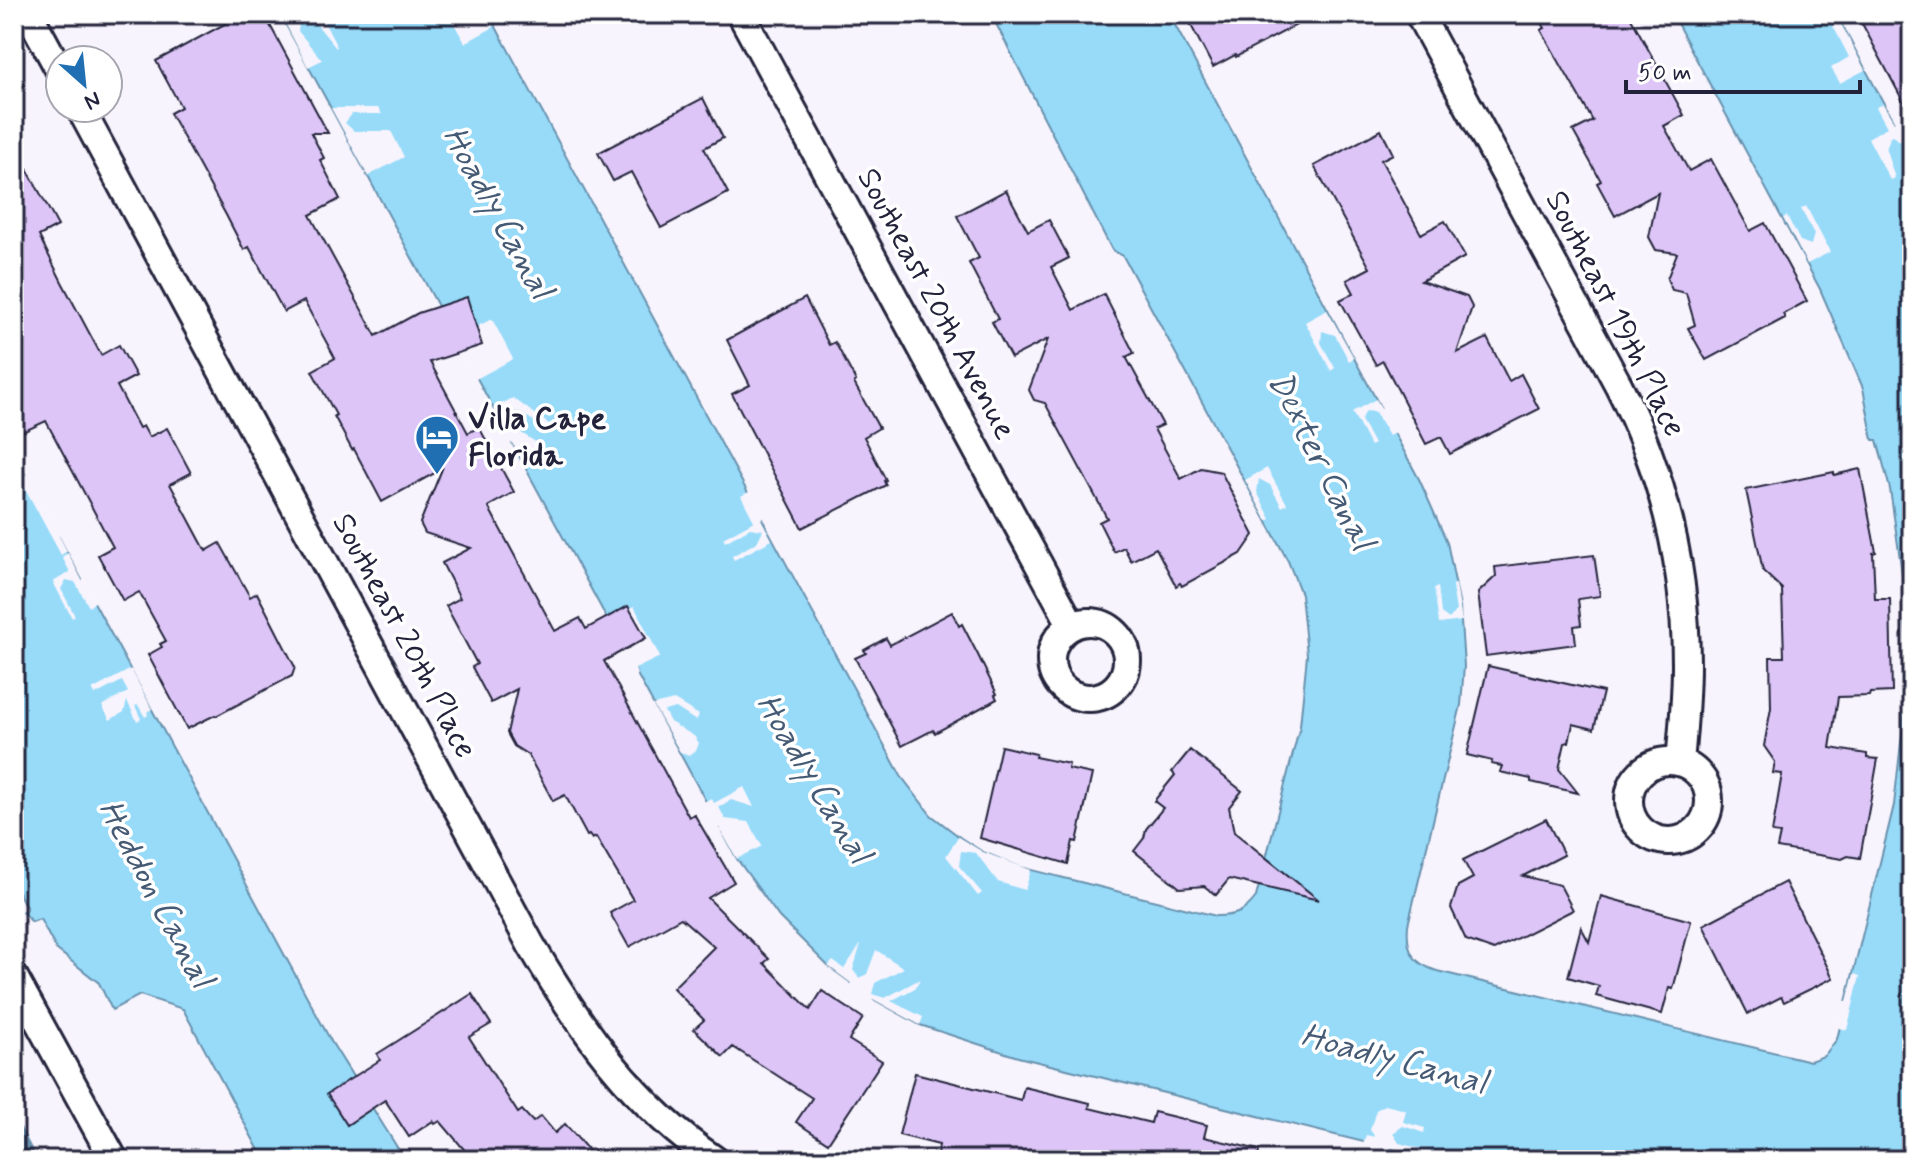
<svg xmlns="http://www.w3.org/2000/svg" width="1926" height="1174" font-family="Mynerve,sans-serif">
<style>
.water{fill:#97dbf9;stroke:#6891ad;stroke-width:2}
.pier{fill:#f8f4fd}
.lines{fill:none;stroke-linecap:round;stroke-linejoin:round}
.stream{stroke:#6891ad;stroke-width:9}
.building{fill:#ddc6f7;stroke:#22223b;stroke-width:2}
.minor-casing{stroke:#22223b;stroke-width:32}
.minor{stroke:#fff;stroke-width:26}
.labels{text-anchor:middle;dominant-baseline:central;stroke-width:7;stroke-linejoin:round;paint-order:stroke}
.street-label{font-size:32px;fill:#22223b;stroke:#fff}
.poi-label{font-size:32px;font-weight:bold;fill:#22223b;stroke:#fff;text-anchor:start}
.water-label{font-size:34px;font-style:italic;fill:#455a74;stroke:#fff}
</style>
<rect width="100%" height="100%" fill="#f8f4fd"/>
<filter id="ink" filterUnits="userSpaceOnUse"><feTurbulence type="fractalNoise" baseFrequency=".0125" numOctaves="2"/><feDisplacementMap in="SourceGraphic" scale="16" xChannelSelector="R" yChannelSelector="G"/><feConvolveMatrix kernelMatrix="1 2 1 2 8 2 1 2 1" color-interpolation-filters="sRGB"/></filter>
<g filter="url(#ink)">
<g class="water">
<path d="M280,14H489L901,776L931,815L961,838L983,852L1020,867L1216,916C1235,916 1244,913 1256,897L1300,726L1307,655L1301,594L1288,561L1123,256L1112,250L991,14H1169L1420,481L1447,542L1460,607L1464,666L1461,705L1408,925C1406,951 1412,963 1437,971L1810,1061L1824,1056L1837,1039L1894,805L1908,680L1904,587L1890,489L1877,440H1873L1863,388L1820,289L1672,14H1836L1912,156V1160H1437L1018,1057L920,1025L873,999L828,966L779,917L737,859Z"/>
<path d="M14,454L332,1043L405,1160H261L262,1156L183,1009L140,995L112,1010L99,983L56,949L40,919L32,922L22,912L27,909L14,884Z"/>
</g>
<g class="pier">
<path d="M297,14H320L337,47L336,48L312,19L300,18L298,31L322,60L308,67L284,21Z"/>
<path d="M459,14H488L494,27L465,43L453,22Z"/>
<path d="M1838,18L1865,70L1840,83L1831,68L1849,57L1831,22Z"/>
<path d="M1883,104L1894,122L1897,121L1911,146L1908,148L1912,156L1911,175L1903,143L1892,136L1890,137L1886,150L1895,178L1890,180L1868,138L1887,127L1876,107Z"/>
<path d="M331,108H378L382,114H352L345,123L354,131H391L404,157L368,176Z"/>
<path d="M1806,206L1830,252L1807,264L1783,218L1787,216L1800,241L1811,245L1814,234L1801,209Z"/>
<path d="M1327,310L1354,358L1349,361L1335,335L1322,331L1321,343L1335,368L1331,371L1305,322Z"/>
<path d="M492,319L513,359L474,380L457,349L477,345L478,326Z"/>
<path d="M513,398L550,425L547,429L519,412H505L509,425L537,443L543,453L537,461L529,462L525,456L521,458L512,443L508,444L495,419L498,417L493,408Z"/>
<path d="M1376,399L1381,408L1385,406L1398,431L1389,436L1375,412L1366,411L1361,420L1374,444L1370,446L1352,412Z"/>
<path d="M15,455L26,476L29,474L62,534L59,536L67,551L61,555L14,468Z"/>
<path d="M1267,468L1287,504L1282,507L1270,485L1259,479L1257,492L1271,519L1267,521L1245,480Z"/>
<path d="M751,491L765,516L761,519L772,540L734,560L732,556L757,542L763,530L750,528L725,542L723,538L754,521L741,496Z"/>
<path d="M68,553L82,580L86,579L97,600L89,607L75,582L66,580L61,589L75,616L72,618L53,582L70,572L62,557Z"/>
<path d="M1456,584L1462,621L1439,624L1434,588L1438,587L1441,613L1449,619L1456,611L1452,585Z"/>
<path d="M634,606L660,657L635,669L637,674L634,676L618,647L628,609Z"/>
<path d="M131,669L152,709L147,712L148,715L145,717L138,705L135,706L141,719L137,721L127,701L124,712L110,720L102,706L128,692L122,681L95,695L92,690Z"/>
<path d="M674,700L699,715L696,721L676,708L664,711L670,722L694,736L699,743L696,751L689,755L680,752L653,705Z"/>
<path d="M744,787L754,807L731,800L719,807L725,819L749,822L762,846L737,859L719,827L716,828L702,803L711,798L714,803Z"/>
<path d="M958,837L983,852L1031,870L1025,890L998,882L976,853L961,851L959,866L982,893L978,896L946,856Z"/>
<path d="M861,944L853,970L859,978L867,974L876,950L904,968L875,983L872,994L885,998L920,979L915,988L891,1001L923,1017L920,1025L873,999L871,1002L849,987L851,983L828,966L833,961L844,969Z"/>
<path d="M1854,974L1860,976L1847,1030L1836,1027L1842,1001H1847Z"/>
<path d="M1385,1105L1406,1110L1403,1122L1425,1128L1424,1133L1403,1126L1393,1133L1399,1143L1443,1155L1441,1160L1391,1148L1390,1151L1363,1145L1366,1135L1375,1137L1370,1130L1376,1110Z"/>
</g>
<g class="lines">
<path class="stream" d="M14,1124L33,1160"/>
</g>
<g class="building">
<path d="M243,14H264L328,133H311L324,158L320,160L340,199L310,215L376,336L418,313L467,297L482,345L430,362L468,433L479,427L514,492L489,506V508L555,631L580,618L586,629L628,606L646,638L604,661L689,817L694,814L734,882L708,898L769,959L764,963L810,1010L822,991L863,1018L849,1040L882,1061L828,1143L796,1122L812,1098L733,1047L723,1057L694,1029L704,1020L673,988L714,947L681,918L629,947L610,913L633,900L596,837L592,839L589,835L587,836L565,795L553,801L528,755L514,746L507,733L517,689L491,703L472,667L477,664L446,606L460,598L442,563L471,548L425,533L420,523L442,469L382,502L354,449L352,450L334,416L336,415L312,371L335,358L304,301L284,312L249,247L244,250L226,215L170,113L181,107L156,61Z"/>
<path d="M1185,14H1317L1236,57L1235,55L1213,67Z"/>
<path d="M1537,14H1629L1684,115L1664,126L1689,171L1711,159L1750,231L1765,223L1807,301L1783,314L1785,318L1706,360L1688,328L1695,325L1686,293L1672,290L1667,279L1677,253L1656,250L1649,237L1658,193L1615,216L1597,183L1601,181L1573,131L1593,121L1541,30L1545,28Z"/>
<path d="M1857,14H1912V118Z"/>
<path d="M703,98L723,138L704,148L728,193L661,228L631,172L613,181L598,153Z"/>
<path d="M1381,130L1393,154L1381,160L1421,234L1445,221L1465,257L1421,281L1467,297L1472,307L1457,353L1487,338L1509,381L1521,374L1539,409L1450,454L1441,437L1426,444L1383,361L1376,365L1340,300L1354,293L1347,280L1370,268L1314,166Z"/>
<path d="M14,145L58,226L39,236L62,282L101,355L119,345L136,376L117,386L139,428L143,426L149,437L167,428L191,473L170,484L206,551L220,543L250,597L257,593L295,667L292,676L216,716L215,715L187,729L148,655L162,647L160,644L166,641L139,592L123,601L98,555L113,547L46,421L14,436Z"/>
<path d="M1006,190L1028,231L1049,220L1069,258L1051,267L1073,310L1104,294L1134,353L1126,357L1163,425L1154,429L1181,479L1201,468L1221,472L1254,535L1241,554L1182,586L1180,583L1176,586L1156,548L1131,561L1124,547L1114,552L1099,522L1107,518L1045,403L1034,400L1029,390L1048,339L1011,358L992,322L998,319L969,263L979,258L957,216Z"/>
<path d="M805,298L829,345L835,342L856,381L854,383L879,428L864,437L886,480L884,481L886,485L802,528L732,394L750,385L727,340Z"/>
<path d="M1860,469L1876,552L1873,553L1875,599H1890L1892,692L1870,693L1869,696L1838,697L1830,748L1867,754V758L1878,759L1860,858L1848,856L1842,859L1777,848L1780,834L1772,833L1782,774L1773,773L1775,762L1764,746L1771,708L1770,657H1784L1782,589L1763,571L1746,490L1834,472V475Z"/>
<path d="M1594,555L1600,596L1578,599L1581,625L1574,626L1576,644L1486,656L1478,593L1496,576L1495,567Z"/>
<path d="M952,612L959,626L962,624L978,655L997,694L995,695L997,699L935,733L933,730L902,746L855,658L866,653L864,650L886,638L890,645Z"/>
<path d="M1488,666L1603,692L1594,729L1573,724L1569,742L1565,743L1559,769L1578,793L1531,782V779L1500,772L1502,766L1491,764L1492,761L1467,755Z"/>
<path d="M1001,746L1036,754L1035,757L1069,764L1068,769L1092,774L1077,842L1073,841L1068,864L980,838Z"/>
<path d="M1190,750L1242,791L1229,807L1234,832L1319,900L1229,879L1216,895L1204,886L1180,888L1134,851L1144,838L1146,829L1163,808L1154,801L1175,775L1172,772Z"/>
<path d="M1546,819L1564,855L1523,876L1560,885L1573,910L1494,950L1466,940L1451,908L1458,886L1473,878L1463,860Z"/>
<path d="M1785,882L1833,978L1784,1002L1781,997L1748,1014L1703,925Z"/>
<path d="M1601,896L1691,921L1673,989L1669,988L1662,1014L1596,996L1599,986L1568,977L1581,927L1589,942Z"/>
<path d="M472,994L491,1024L469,1037L518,1113L522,1110L533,1122L541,1116L555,1133L565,1124L597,1160H473L440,1121L435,1124L433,1121L409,1137L385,1100L347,1125L327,1094L380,1060L377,1054Z"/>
<path d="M915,1073L1021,1100L1024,1087L1090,1103L1089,1108L1151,1123L1154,1112L1207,1125L1204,1137L1259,1150L1258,1160H936L939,1145L899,1135Z"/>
</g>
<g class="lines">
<g class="minor-casing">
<g id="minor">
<path d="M29,14L60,71"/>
<path d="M741,14L1072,626"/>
<path d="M1419,14L1619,386C1663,473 1686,566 1686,664C1686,696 1683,730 1680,762"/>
<path d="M80,108L531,945C581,1029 633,1105 715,1160"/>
<circle cx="1089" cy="660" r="38"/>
<circle cx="1669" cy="801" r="40"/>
<path d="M14,977L114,1160"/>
</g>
</g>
<use href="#minor" class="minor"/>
</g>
</g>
<defs>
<g id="hotel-pin" transform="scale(2.3)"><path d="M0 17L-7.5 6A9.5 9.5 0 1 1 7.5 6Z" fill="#1f6fb2" stroke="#fff"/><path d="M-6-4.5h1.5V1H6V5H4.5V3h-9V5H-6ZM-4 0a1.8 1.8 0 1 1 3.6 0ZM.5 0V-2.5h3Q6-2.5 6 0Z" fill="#fff"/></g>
</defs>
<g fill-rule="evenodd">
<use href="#hotel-pin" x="437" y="437"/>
</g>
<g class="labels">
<g class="street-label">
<text transform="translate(936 304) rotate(62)">Southeast 20th Avenue</text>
<text transform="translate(1615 314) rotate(63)">Southeast 19th Place</text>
<text transform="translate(404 636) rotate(62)">Southeast 20th Place</text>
</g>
<g class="poi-label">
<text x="468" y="419">Villa Cape<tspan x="468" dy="37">Florida</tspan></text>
</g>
<g class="water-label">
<text transform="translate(497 213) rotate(61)">Hoadly Canal</text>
<text transform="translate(1320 461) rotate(63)">Dexter Canal</text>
<text transform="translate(813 779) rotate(59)">Hoadly Canal</text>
<text transform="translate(155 894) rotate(62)">Heddon Canal</text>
<text transform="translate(1394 1060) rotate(15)">Hoadly Canal</text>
</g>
</g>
<rect width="1926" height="1174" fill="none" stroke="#fff" stroke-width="48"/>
<rect x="24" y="24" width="1878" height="1126" fill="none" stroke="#22223b" stroke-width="3" filter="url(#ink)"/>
<g transform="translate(84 84) rotate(153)"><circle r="38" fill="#ffffff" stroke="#a7a7b1" stroke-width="2"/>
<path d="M0-6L14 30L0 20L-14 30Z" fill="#1f6fb2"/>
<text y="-12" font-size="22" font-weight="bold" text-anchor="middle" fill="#22223b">N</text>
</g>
<path d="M1626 80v12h234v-12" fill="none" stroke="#22223b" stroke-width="4"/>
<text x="1638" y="80" font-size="24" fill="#22223b" stroke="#ffffff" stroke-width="6" paint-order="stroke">50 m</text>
</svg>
